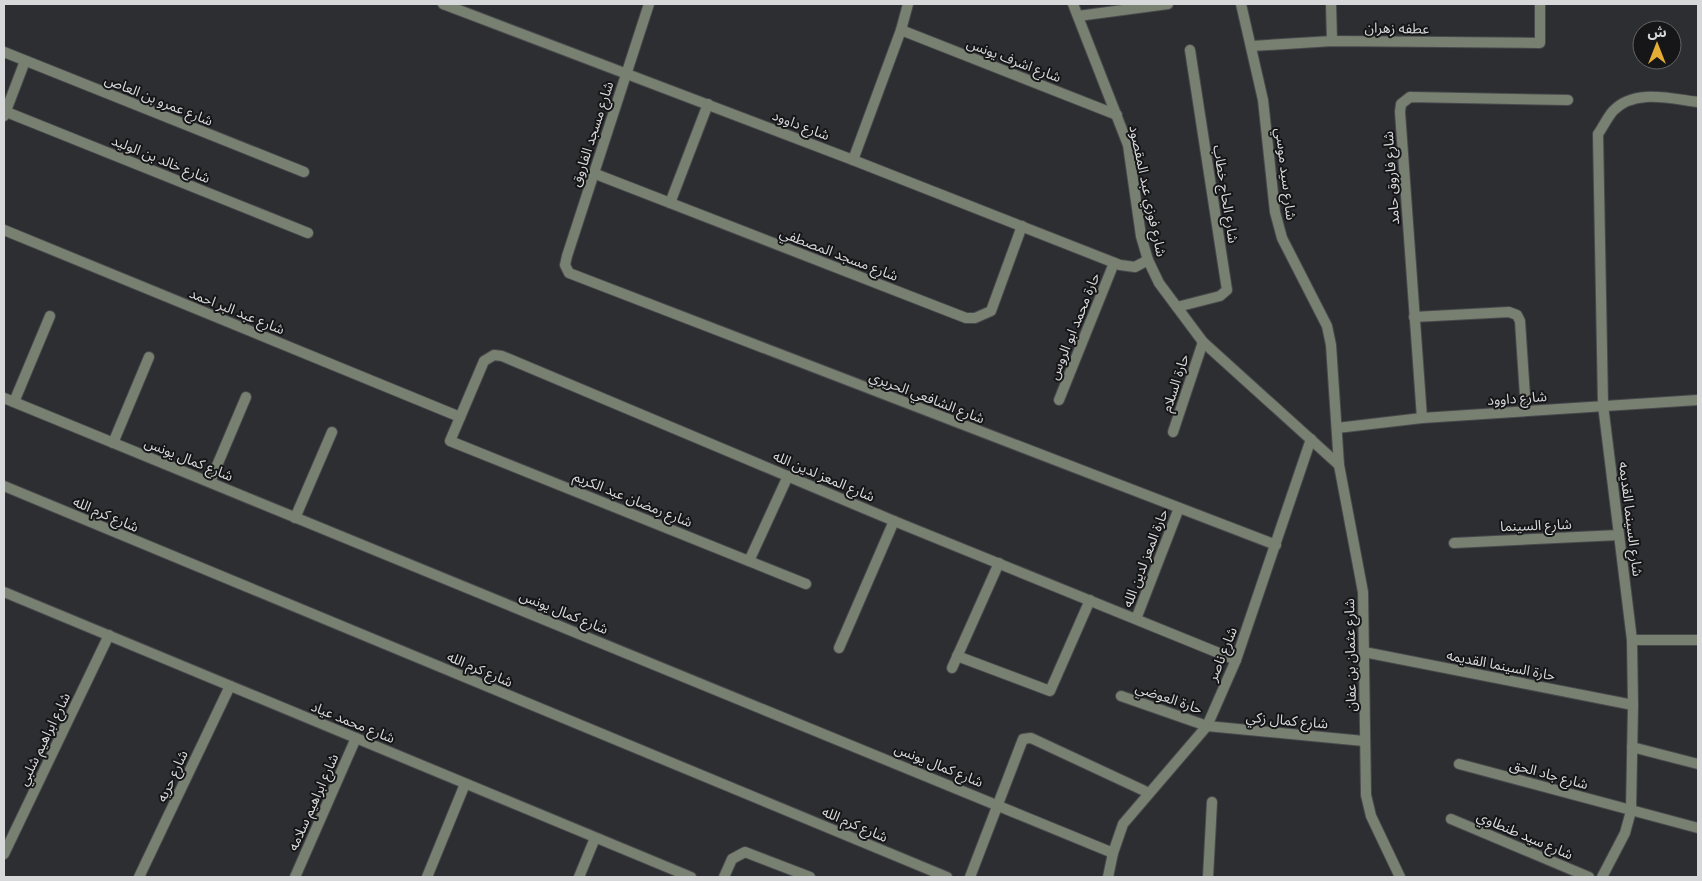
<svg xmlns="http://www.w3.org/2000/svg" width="1702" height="881" font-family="'Public Sans','Noto Sans Arabic',sans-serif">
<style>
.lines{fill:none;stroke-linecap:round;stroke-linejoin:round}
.minor-casing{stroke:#48494c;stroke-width:12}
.minor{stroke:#788071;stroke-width:10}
.labels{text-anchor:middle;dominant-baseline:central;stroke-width:4;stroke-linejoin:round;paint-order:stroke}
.street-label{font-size:14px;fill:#d7d8da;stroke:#161618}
</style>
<rect width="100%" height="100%" fill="#2d2e31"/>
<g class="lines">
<g class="minor-casing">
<g id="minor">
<path d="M443,4L853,160L1120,265L1135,267L1148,260"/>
<path d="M649,4L567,256L565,265L569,273L1276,545"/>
<path d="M1073,4L1128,145L1141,236L1148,260L1159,283L1203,342L1339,465"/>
<path d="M1241,4L1263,100L1275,212L1282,238L1327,326L1331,345L1339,465L1363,592L1366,795L1371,816L1400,877"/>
<path d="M1331,4L1332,41"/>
<path d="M1078,16L1168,4"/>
<path d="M901,30L1117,115"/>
<path d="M1252,46L1332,41L1540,43V4"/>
<path d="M4,52L304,172"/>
<path d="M4,111L308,233"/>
<path d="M4,116L25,61"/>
<path d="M853,160L901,30L908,4"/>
<path d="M593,173L966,318H975L991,311L1022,226"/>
<path d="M670,203L708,104"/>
<path d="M4,230L460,417"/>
<path d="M1177,307L1220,296L1227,290L1190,50"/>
<path d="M1414,317L1509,312L1517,315L1520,321L1526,411"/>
<path d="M4,398L1113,853"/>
<path d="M1059,400L1114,263"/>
<path d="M14,402L50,316"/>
<path d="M1422,418L1400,112L1401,104L1410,97L1568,100"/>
<path d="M1337,428L1422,418L1698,400"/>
<path d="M1173,432L1203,342"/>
<path d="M113,443L149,357"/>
<path d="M210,482L246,397"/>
<path d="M4,486L947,877"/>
<path d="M295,518L332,432"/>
<path d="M1454,543L1619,535"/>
<path d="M749,561L788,476"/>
<path d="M806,584L450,441L484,361L494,355L502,356L894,521L1236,660"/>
<path d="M4,592L691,877"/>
<path d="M1136,619L1179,508"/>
<path d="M1632,640H1698"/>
<path d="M839,648L894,521"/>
<path d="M1364,652L1633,705"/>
<path d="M957,656L1050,691L1090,600"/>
<path d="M952,668L999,563"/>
<path d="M1121,696L1207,726L1364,741"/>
<path d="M1632,747L1698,764"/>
<path d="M1459,764L1698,828"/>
<path d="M1451,819L1589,877"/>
<path d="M4,854L109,635"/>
<path d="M139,877L230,686"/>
<path d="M295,877L356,738"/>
<path d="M427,877L465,784"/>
<path d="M579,877L595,838"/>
<path d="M724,877L732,859L745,852L810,877"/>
<path d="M970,877L1023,739L1031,738L1149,793"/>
<path d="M1108,877L1113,853L1123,824L1207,726L1236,660L1311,439"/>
<path d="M1208,877L1212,802"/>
<path d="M1602,877L1625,833L1631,811L1633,705L1632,640L1603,405L1598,134C1603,127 1607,118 1613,111C1634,88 1672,99 1698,102"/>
</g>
</g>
<use href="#minor" class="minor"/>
</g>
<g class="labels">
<g class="street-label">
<text transform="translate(1397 28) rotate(1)">عطفه زهران</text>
<text transform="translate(1014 60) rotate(21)">شارع اشرف يونس</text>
<text transform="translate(159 100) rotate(22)">شارع عمرو بن العاص</text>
<text transform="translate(801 125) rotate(21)">شارع داوود</text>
<text transform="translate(592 134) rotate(-72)">شارع مسجد الفاروق</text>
<text transform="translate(161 159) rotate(22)">شارع خالد بن الوليد</text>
<text transform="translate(1286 174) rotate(83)">شارع سيد موسي</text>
<text transform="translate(1391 178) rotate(-94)">شارع فاروق حامد</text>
<text transform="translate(1148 191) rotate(78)">شارع فوزي عبد المقصود</text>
<text transform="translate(1226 194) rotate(81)">شارع الحاج خطاب</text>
<text transform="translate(839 254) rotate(21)">شارع مسجد المصطفي</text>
<text transform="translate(237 311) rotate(22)">شارع عبد البر احمد</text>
<text transform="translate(1074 326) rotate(-68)">حارة محمد ابو الروس</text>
<text transform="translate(1175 383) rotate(-72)">حارة السلام</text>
<text transform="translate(927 397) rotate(21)">شارع الشافعي الحريري</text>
<text transform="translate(1517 398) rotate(-4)">شارع داوود</text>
<text transform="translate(189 459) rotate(22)">شارع كمال يونس</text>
<text transform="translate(824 476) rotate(23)">شارع المعز لدين الله</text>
<text transform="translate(633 499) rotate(22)">شارع رمضان عبد الكريم</text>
<text transform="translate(106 514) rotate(23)">شارع كرم الله</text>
<text transform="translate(1631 519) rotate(83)">شارع السينما القديمه</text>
<text transform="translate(1536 525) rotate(-2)">شارع السينما</text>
<text transform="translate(1145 558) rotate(-69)">حارة المعز لدين الله</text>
<text transform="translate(564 612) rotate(22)">شارع كمال يونس</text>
<text transform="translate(1222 654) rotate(-68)">شارع ناصر</text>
<text transform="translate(1350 655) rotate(-91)">شارع عثمان بن عفان</text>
<text transform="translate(1501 665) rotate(11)">حارة السينما القديمه</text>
<text transform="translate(480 669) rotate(23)">شارع كرم الله</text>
<text transform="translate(1169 698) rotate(19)">حارة العوضي</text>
<text transform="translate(1287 720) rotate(5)">شارع كمال زكي</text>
<text transform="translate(353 722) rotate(22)">شارع محمد عياد</text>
<text transform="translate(44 739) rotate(-64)">شارع ابراهيم شلبي</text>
<text transform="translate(939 765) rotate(22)">شارع كمال يونس</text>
<text transform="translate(1549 774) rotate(15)">شارع جاد الحق</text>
<text transform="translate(172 776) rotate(-65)">شارع حريه</text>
<text transform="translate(313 802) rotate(-66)">شارع ابراهيم سلامه</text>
<text transform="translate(855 824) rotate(23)">شارع كرم الله</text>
<text transform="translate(1525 835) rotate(23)">شارع سيد طنطاوي</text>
</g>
</g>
<rect width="1702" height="881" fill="none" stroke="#d7d8da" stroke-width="10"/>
<g transform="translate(1657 45)"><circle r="24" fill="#161618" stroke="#636466"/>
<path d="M0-4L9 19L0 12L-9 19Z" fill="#e5ad36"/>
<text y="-8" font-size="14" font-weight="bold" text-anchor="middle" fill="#d7d8da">ش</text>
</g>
</svg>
